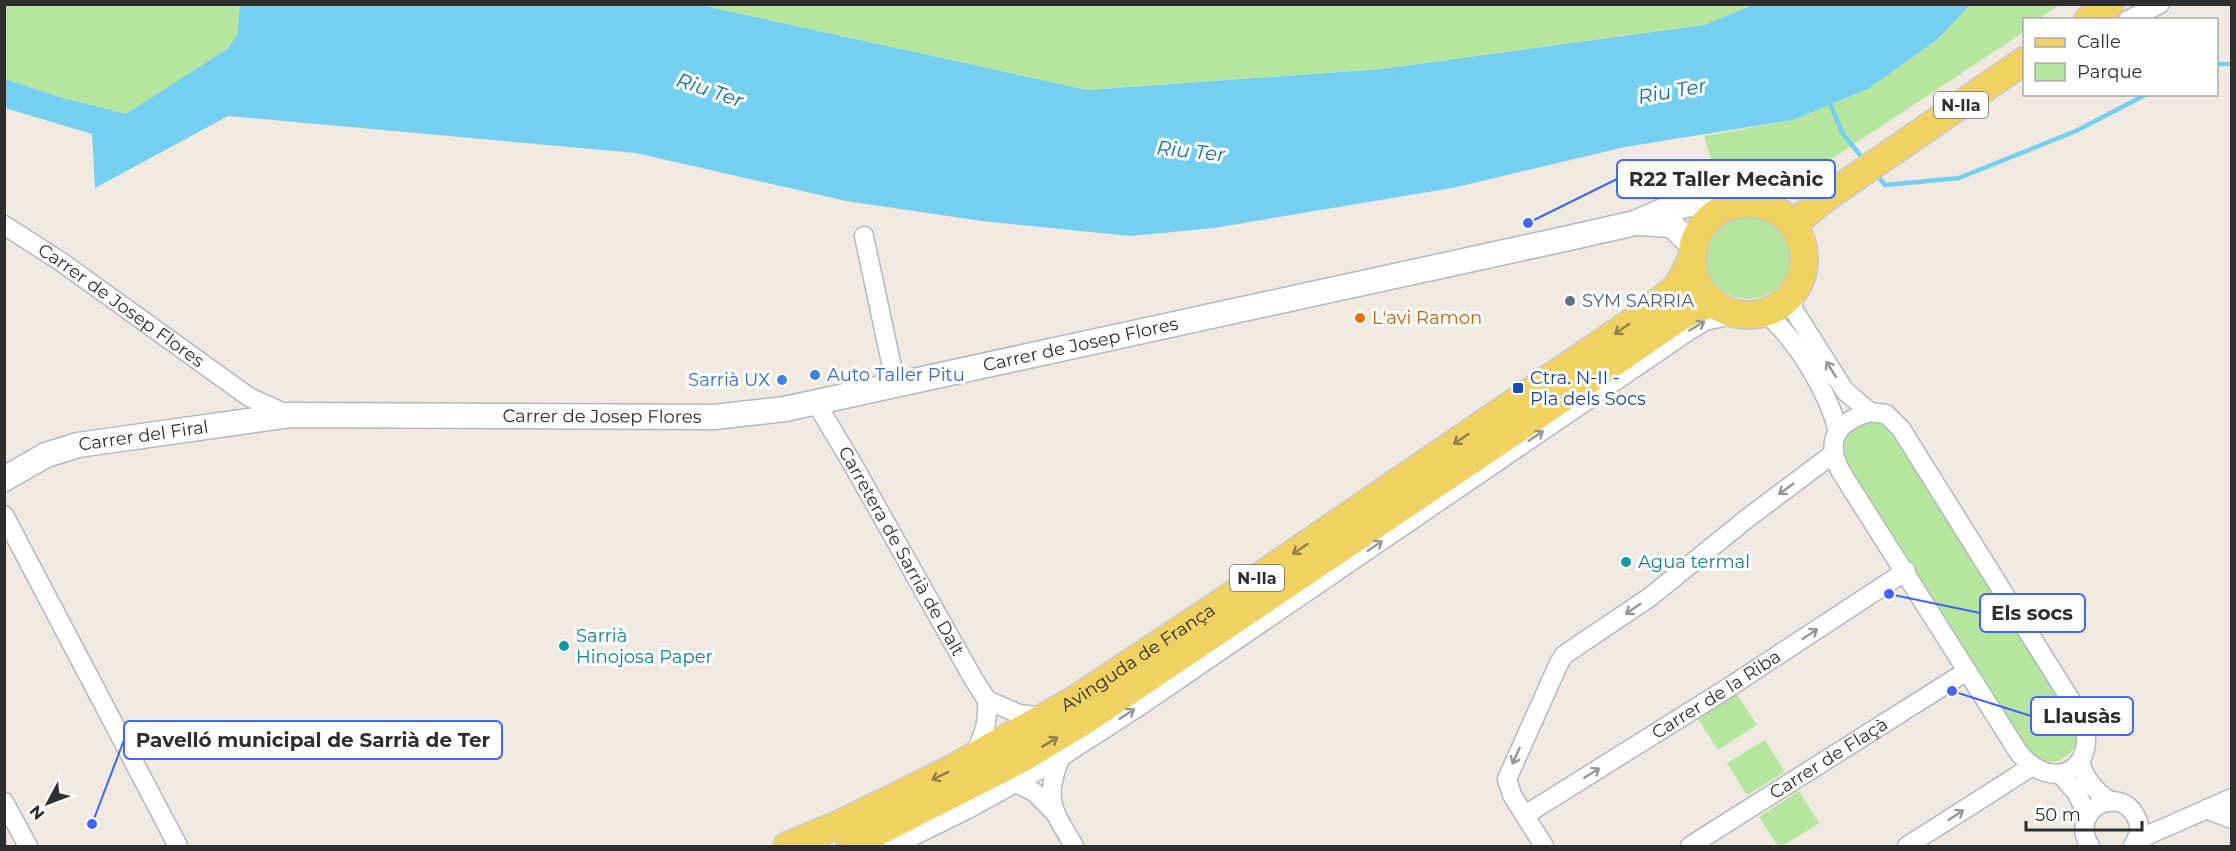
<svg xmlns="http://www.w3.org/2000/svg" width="2236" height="851" font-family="Montserrat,sans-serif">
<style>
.green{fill:#b6e59e}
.water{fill:#75cff0}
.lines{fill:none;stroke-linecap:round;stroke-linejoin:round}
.stream{stroke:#75cff0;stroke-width:4.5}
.street-casing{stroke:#b4b7c1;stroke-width:21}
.secondary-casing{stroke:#b4b7c1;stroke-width:27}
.primary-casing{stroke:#c9c9c9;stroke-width:30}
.street{stroke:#fff;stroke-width:18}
.secondary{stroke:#fff;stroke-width:24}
.primary{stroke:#f2d163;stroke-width:27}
.oneway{stroke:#969696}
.oneway2{stroke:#908048}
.service-dot{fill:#5c6f8a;stroke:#fff;stroke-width:2}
.food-dot{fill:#e8710a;stroke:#fff;stroke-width:2}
.shop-dot{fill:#3f7fe0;stroke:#fff;stroke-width:2}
.transit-dot{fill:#1a4fb4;stroke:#fff;stroke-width:2}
.culture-dot{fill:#0f9aa8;stroke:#fff;stroke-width:2}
.labels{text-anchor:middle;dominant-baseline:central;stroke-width:6;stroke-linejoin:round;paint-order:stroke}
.shield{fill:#fff;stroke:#6d6d6d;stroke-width:1.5}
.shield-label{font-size:16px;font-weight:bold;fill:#2e2e2e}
.service-label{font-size:18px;fill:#4e5e75;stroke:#fff;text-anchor:start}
.street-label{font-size:18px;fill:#2e2e2e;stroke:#fff}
.food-label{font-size:18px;fill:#c56008;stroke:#fff;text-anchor:start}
.shop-label{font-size:18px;fill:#366cbe;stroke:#fff;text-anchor:start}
.transit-label{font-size:18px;fill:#164399;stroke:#fff;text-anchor:start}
.culture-label{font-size:18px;fill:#0d838f;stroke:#fff;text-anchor:start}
.water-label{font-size:20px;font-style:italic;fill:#0d6fa3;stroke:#fff}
.leader{fill:none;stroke:#4264fb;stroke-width:2}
.callout-dot{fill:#4264fb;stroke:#fff;stroke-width:2}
.callout{fill:#fff;stroke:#4264fb;stroke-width:2}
.callout-label{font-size:20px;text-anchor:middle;font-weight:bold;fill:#2e2e2e}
</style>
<rect width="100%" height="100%" fill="#efe9e1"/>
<g class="green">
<path d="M5,5H240L237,36L227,49L126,115L63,98L5,79Z"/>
<path d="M700,5H1753L1704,25L1382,69L1087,90Z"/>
<path d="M1970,5H2059L2039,19L2024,20V31L2012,40L1807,175L1764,174L1718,182L1704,136L1793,120L1868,89L1938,39Z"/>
<circle cx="1748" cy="256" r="43"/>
<path d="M1870,422L1884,424L1899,437L2080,729L2078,744L2067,756L2056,762L2042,761L2029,753L1850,472C1841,446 1839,431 1870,422Z"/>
<path d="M1736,693L1757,725L1718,750L1698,719Z"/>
<path d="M1765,740L1785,772L1747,795L1727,763Z"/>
<path d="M1799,791L1819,823L1782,846H1778L1759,817Z"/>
</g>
<path class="water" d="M240,5H700L1087,90L1382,69L1704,25L1753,5H1970L1938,39L1868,89L1793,120L1625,147L1452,188L1214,228L1130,236L982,221L846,201L636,153L228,116L95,188L92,134L5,108V79L63,98L126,114L227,49L237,36Z"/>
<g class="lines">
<g class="stream">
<path d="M2216,64H2232"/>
<path d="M1828,99L1843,134L1865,161"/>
<path d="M1876,174L1885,185L1959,178L2076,131L2147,94"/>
</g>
<g class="street-casing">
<g id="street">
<path d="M2128,20L2160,4"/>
<path id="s1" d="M4,225L60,261L249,397L289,415"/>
<path d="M864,236L896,386"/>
<path d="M1794,290L1793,309L1845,391L1870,412"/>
<path d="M1764,312C1796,338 1828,392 1838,431"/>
<path id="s2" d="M816,403L852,463L974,680L987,700"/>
<path d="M1870,412L1886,414L1901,429L2082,718C2100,768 2054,795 2019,753L1841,472C1824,440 1837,422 1870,412Z"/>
<path d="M4,515L178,846"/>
<path d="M987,700L1019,714L1045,717"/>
<path d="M1061,756C1043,800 1052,808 1074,846"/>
<path d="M972,758C984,736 988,725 987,700"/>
<path d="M2080,761C2084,779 2096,792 2111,802"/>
<path d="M2061,775L2076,792L2088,816"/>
<path d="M1016,783L1034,792L1054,812"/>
<path d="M4,802L28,846"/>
<path d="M2206,809L2232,819"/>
<path id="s3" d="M1525,815L1731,686L1906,571"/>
<path d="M893,846L966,810L1050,764L1138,707L1687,332L1705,321L1737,314"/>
<path d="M1544,846L1512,795L1507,779L1559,663L1564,655L1650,597L1749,517L1833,454"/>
<path id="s4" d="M1690,846L1967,671"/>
<path d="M1907,846L2031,767"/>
<path d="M2090,846C2068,812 2117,783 2135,815C2142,826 2139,836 2133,846"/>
<path d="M2134,846L2148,835L2232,798"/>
</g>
</g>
<g class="secondary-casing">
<g id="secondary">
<path d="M1640,223L1672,225L1693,246"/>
<path id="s5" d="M4,479L46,455L78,445L290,415L714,417L785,409L1569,238L1635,223L1667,209L1704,201L1732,205"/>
</g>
</g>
<g class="primary-casing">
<g id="primary">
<path d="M2088,20L2110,4"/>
<circle cx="1748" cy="259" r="56"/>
<path d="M1792,225L1824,199L2024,61"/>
<path id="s6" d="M787,846L840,824L946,772L1073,701L1218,605L1641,316L1677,287L1692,259"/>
<path d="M850,846L1021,759L1084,721L1519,428L1680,317L1713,302"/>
</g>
</g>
<use href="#street" class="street"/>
<use href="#secondary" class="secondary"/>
<use href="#primary" class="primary"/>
</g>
<defs><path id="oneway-shaft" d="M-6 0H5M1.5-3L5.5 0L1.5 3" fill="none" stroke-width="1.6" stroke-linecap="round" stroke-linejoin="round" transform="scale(1.5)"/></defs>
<g class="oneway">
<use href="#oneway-shaft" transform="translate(1697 326) rotate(-30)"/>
<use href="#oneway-shaft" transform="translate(1831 369) rotate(-122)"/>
<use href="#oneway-shaft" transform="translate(1536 436) rotate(-34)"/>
<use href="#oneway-shaft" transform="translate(1786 489) rotate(144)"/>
<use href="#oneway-shaft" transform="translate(1375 546) rotate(-34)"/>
<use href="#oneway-shaft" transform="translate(1633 609) rotate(145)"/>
<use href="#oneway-shaft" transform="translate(1810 634) rotate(-33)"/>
<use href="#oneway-shaft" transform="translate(1127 714) rotate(-33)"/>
<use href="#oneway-shaft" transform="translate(1516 756) rotate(114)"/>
<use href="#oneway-shaft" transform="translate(1592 773) rotate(-32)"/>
<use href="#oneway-shaft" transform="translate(1956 815) rotate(-33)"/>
</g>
<g class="oneway2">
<use href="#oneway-shaft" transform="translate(1622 329) rotate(145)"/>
<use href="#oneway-shaft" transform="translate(1461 439) rotate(146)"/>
<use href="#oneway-shaft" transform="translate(1300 549) rotate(146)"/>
<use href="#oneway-shaft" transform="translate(1050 742) rotate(-31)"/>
<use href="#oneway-shaft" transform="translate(940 776) rotate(154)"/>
</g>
<circle class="service-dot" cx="1570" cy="301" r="6"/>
<circle class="food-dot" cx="1360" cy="318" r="6"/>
<g class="shop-dot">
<circle cx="815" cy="375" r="6"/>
<circle cx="782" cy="380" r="6"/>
</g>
<rect class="transit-dot" x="1512" y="382" width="12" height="12" rx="3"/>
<g class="culture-dot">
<circle cx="1626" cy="562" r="6"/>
<circle cx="564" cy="646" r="6"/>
</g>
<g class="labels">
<g class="shield">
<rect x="1934" y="92" width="54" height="26" rx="4.5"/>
<rect x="1230" y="565" width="54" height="26" rx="4.5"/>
</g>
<g class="shield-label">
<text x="1961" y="105">N-IIa</text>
<text x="1257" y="578">N-IIa</text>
</g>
<g class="service-label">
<text x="1582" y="301">SYM SARRIA</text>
</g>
<g class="street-label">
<text stroke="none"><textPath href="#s1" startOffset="142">Carrer de Josep Flores</textPath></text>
<text stroke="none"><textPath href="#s5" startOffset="1094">Carrer de Josep Flores</textPath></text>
<text stroke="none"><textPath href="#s5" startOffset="608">Carrer de Josep Flores</textPath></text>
<text stroke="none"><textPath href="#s5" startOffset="148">Carrer del Firal</textPath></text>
<text stroke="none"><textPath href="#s2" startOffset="171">Carretera de Sarrià de Dalt</textPath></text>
<text stroke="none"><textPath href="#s6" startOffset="399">Avinguda de França</textPath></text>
<text stroke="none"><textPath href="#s3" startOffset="226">Carrer de la Riba</textPath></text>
<text stroke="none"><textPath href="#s4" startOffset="164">Carrer de Flaçà</textPath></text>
</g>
<g class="food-label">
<text x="1372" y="318">L'avi Ramon</text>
</g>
<g class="shop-label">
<text x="827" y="375">Auto Taller Pitu</text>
<text x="770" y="380" text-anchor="end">Sarrià UX</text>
</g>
<g class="transit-label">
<text x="1530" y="378">Ctra. N-II -<tspan x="1530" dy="21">Pla dels Socs</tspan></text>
</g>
<g class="culture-label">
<text x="1638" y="562">Agua termal</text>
<text x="576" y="636">Sarrià<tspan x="576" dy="21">Hinojosa Paper</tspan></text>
</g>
<g class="water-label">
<text transform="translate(710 90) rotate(19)">Riu Ter</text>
<text transform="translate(1672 91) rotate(-10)">Riu Ter</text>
<text transform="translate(1191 151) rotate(6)">Riu Ter</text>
</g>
</g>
<path class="leader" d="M1528 223L1617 179M1889 594L1980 613M1952 691L2031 716M92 824L124 740"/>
<g class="callout-dot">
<circle cx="1528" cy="223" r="6"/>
<circle cx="1889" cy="594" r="6"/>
<circle cx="1952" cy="691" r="6"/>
<circle cx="92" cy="824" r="6"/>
</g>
<g class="callout">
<rect x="1617" y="160" width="218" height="38" rx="6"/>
<rect x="1980" y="594" width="105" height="38" rx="6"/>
<rect x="2031" y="697" width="102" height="38" rx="6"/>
<rect x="124" y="721" width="378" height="38" rx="6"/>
</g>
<g class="callout-label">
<text x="1726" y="186">R22 Taller Mecànic</text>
<text x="2032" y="620">Els socs</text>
<text x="2082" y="723">Llausàs</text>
<text x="313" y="747">Pavelló municipal de Sarrià de Ter</text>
</g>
<rect width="2236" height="851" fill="none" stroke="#2e2e2e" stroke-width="12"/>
<rect x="2023" y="18" width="195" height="78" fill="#ffffff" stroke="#ababab" stroke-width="1.5"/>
<rect x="2035" y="38" width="30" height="9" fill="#f2d163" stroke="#ababab" stroke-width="1.5"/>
<text x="2077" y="48" font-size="18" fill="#2e2e2e">Calle</text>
<rect x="2035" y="63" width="30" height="18" fill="#b6e59e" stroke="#ababab" stroke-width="1.5"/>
<text x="2077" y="78" font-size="18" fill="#2e2e2e">Parque</text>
<g transform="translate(48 803) rotate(229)" stroke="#ffffff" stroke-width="4.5" paint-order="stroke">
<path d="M0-4.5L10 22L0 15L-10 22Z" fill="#2e2e2e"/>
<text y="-9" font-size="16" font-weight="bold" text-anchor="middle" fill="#2e2e2e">N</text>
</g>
<path d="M2026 821v9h116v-9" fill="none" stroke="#2e2e2e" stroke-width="3"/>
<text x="2035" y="821" font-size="18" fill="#2e2e2e" stroke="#ffffff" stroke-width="4.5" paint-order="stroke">50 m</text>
</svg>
